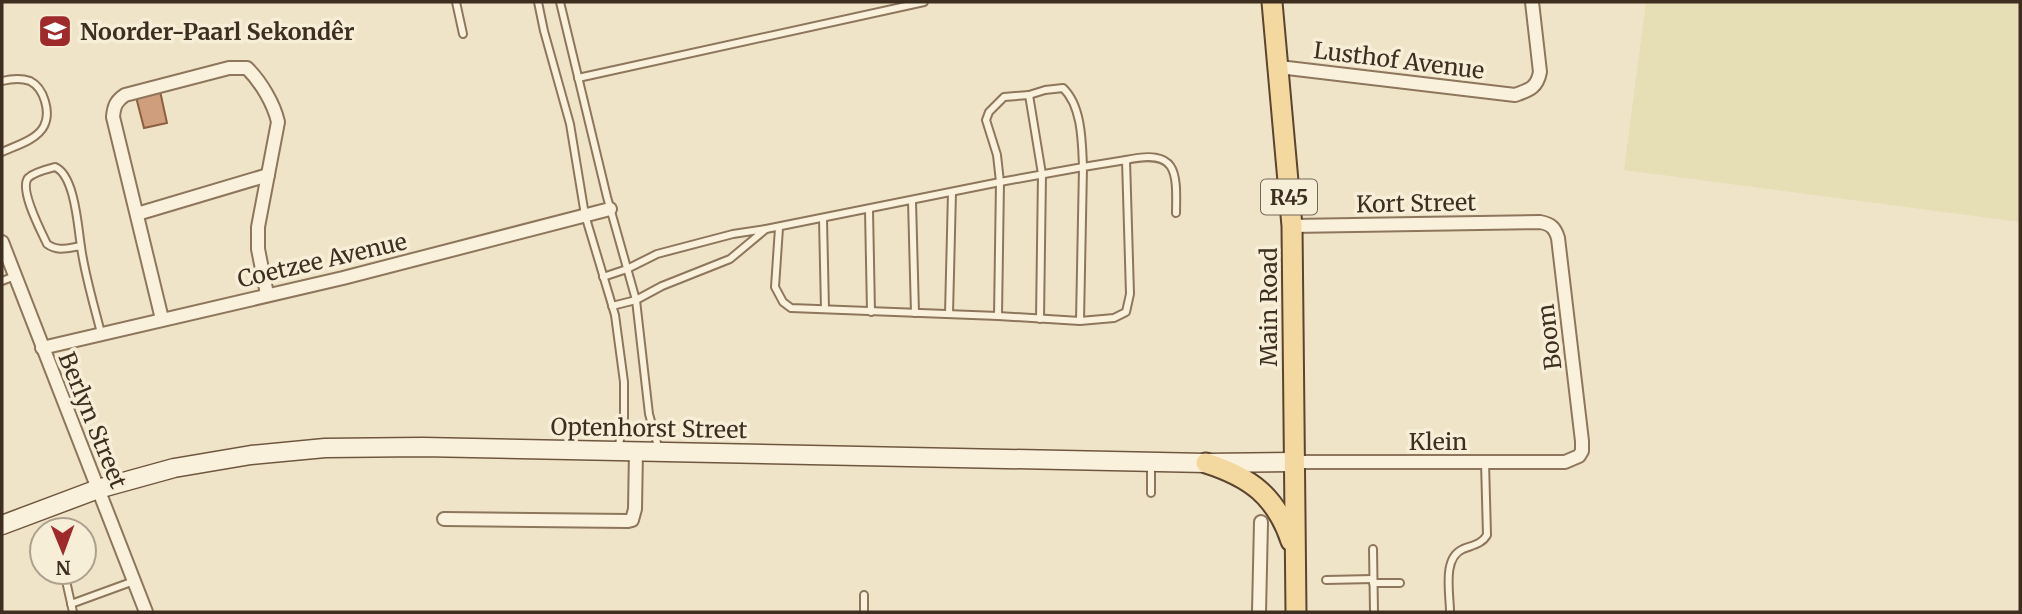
<svg xmlns="http://www.w3.org/2000/svg" width="2022" height="614" font-family="Merriweather,serif">
<style>
.farmland{fill:#e6deb5}
.building{fill:#cf9f7d;stroke:#8d5f41;stroke-width:2}
.lines{fill:none;stroke-linecap:round;stroke-linejoin:round}
.service-casing{stroke:#8d765c;stroke-width:10}
.minor-casing{stroke:#8d765c;stroke-width:16}
.secondary-casing{stroke:#6f573f;stroke-width:21}
.primary-casing{stroke:#5b4430;stroke-width:23}
.service{stroke:#faf1dc;stroke-width:6}
.minor{stroke:#faf1dc;stroke-width:12}
.secondary{stroke:#faf1dc;stroke-width:18}
.primary{stroke:#f3d9a0;stroke-width:19}
.labels{text-anchor:middle;dominant-baseline:central;stroke-width:7;stroke-linejoin:round;paint-order:stroke}
.shield{fill:#f7eed8;stroke:#756857;stroke-width:2}
.shield-label{font-size:21px;font-weight:bold;fill:#3d2e20}
.poi-label{font-size:23px;font-weight:bold;fill:#3d2e20;stroke:#f7eed8;text-anchor:start}
.street-label{font-size:23px;fill:#3d2e20;stroke:#f7eed8}
</style>
<rect width="100%" height="100%" fill="#f0e4c8"/>
<path class="farmland" d="M1646,2H2020V222L1624,170Z"/>
<path class="building" d="M160,91L167,123L144,128L136,97Z"/>
<g class="lines">
<g class="service-casing">
<g id="service">
<path d="M456,2L463,34"/>
<path d="M538,2L544,31L570,124L585,215L615,315L624,382V418L618,450"/>
<path d="M560,2L607,197L636,300L649,414L659,450"/>
<path d="M578,78L924,2"/>
<path d="M2,81C10,79 22,78 30,81C44,88 51,112 44,126C37,140 15,146 2,152"/>
<path d="M1063,88C1082,106 1082,142 1083,167L1000,182L997,155L986,120L989,112L1004,97L1029,95L1045,90Z"/>
<path d="M1029,95L1042,174L1040,319"/>
<path d="M1126,160C1177,149 1177,170 1176,213"/>
<path d="M912,201L915,313"/>
<path d="M869,210L871,312"/>
<path d="M823,219L825,309"/>
<path d="M766,229L1000,182L998,316L791,308L783,302L775,287L779,228"/>
<path d="M81,246C68,248 58,252 47,244C41,231 19,190 28,178C34,172 47,169 55,167C75,175 78,228 81,247C85,276 94,305 101,333"/>
<path d="M603,277L627,269L657,254L733,234L766,229L730,259L662,286L636,300L612,306"/>
<path d="M2,281L15,276"/>
<path d="M949,314L952,192"/>
<path d="M998,316L1080,321L1083,167L1126,160L1130,294L1126,312L1114,318L1080,321"/>
<path d="M1151,493V464"/>
<path d="M1373,549L1374,612"/>
<path d="M64,572L73,612"/>
<path d="M1326,580L1373,579"/>
<path d="M1373,583H1400"/>
<path d="M71,604L134,581"/>
<path d="M864,612V595"/>
<path d="M1450,612C1450,593 1442,558 1463,549C1473,545 1482,544 1487,535L1485,462"/>
</g>
</g>
<g class="minor-casing">
<g id="minor">
<path d="M1279,67L1515,95C1529,90 1537,88 1540,72L1532,2"/>
<path d="M137,214L268,175"/>
<path d="M1292,226L1540,222C1551,224 1555,228 1558,238L1582,441V451L1579,456L1565,462H1295"/>
<path d="M2,242L146,612"/>
<path d="M162,319L113,117C114,106 116,101 125,95L229,68H247C261,82 274,104 278,122L258,227V249L267,294"/>
<path d="M42,348L343,278L610,209"/>
<path d="M444,519L628,521L632,520L635,509L636,451"/>
<path d="M1259,612L1261,522"/>
</g>
</g>
<g class="secondary-casing">
<path id="secondary" d="M2,525L98,489L174,468L251,455L325,448L423,447L1206,463L1295,462"/>
</g>
<g class="primary-casing">
<g id="primary">
<path d="M1272,2L1292,226L1296,612"/>
<path d="M1206,463C1250,477 1276,496 1291,541"/>
</g>
</g>
<use href="#service" class="service"/>
<use href="#minor" class="minor"/>
<use href="#secondary" class="secondary"/>
<use href="#primary" class="primary"/>
</g>
<defs>
<g id="school-square" transform="scale(1.75)"><rect x="-9" y="-9" width="18" height="18" rx="4" fill="#9e2a2b" stroke="#f7eed8"/><path d="M0-5L7-2L0 1L-7-2ZM-4 1L0 2.5L4 1V4Q0 6-4 4Z" fill="#fff"/></g>
</defs>
<g fill-rule="evenodd">
<use href="#school-square" x="55" y="31"/>
</g>
<g class="labels">
<rect class="shield" x="1261" y="179.5" width="56" height="35" rx="5"/>
<g class="shield-label">
<text x="1289" y="197">R45</text>
</g>
<g class="poi-label">
<text x="80" y="31">Noorder-Paarl Sekondêr</text>
</g>
<g class="street-label">
<text transform="translate(1399 60) rotate(7)">Lusthof Avenue</text>
<text transform="translate(1416 203) rotate(-1)">Kort Street</text>
<text transform="translate(322 260) rotate(-13)">Coetzee Avenue</text>
<text transform="translate(1268 307) rotate(-90)">Main Road</text>
<text transform="translate(1549 337) rotate(-97)">Boom</text>
<text transform="translate(93 420) rotate(68)">Berlyn Street</text>
<text transform="translate(649 428) rotate(1)">Optenhorst Street</text>
<text x="1438" y="441">Klein</text>
</g>
</g>
<rect width="2022" height="614" fill="none" stroke="#3d2e20" stroke-width="7"/>
<g transform="translate(63 551) rotate(179)"><circle r="33" fill="#f7eed8" stroke="#ada18e" stroke-width="2"/>
<path d="M0-5L12 26L0 18L-12 26Z" fill="#9e2a2b"/>
<text y="-10" font-size="19" font-weight="bold" text-anchor="middle" fill="#3d2e20">N</text>
</g>
</svg>
